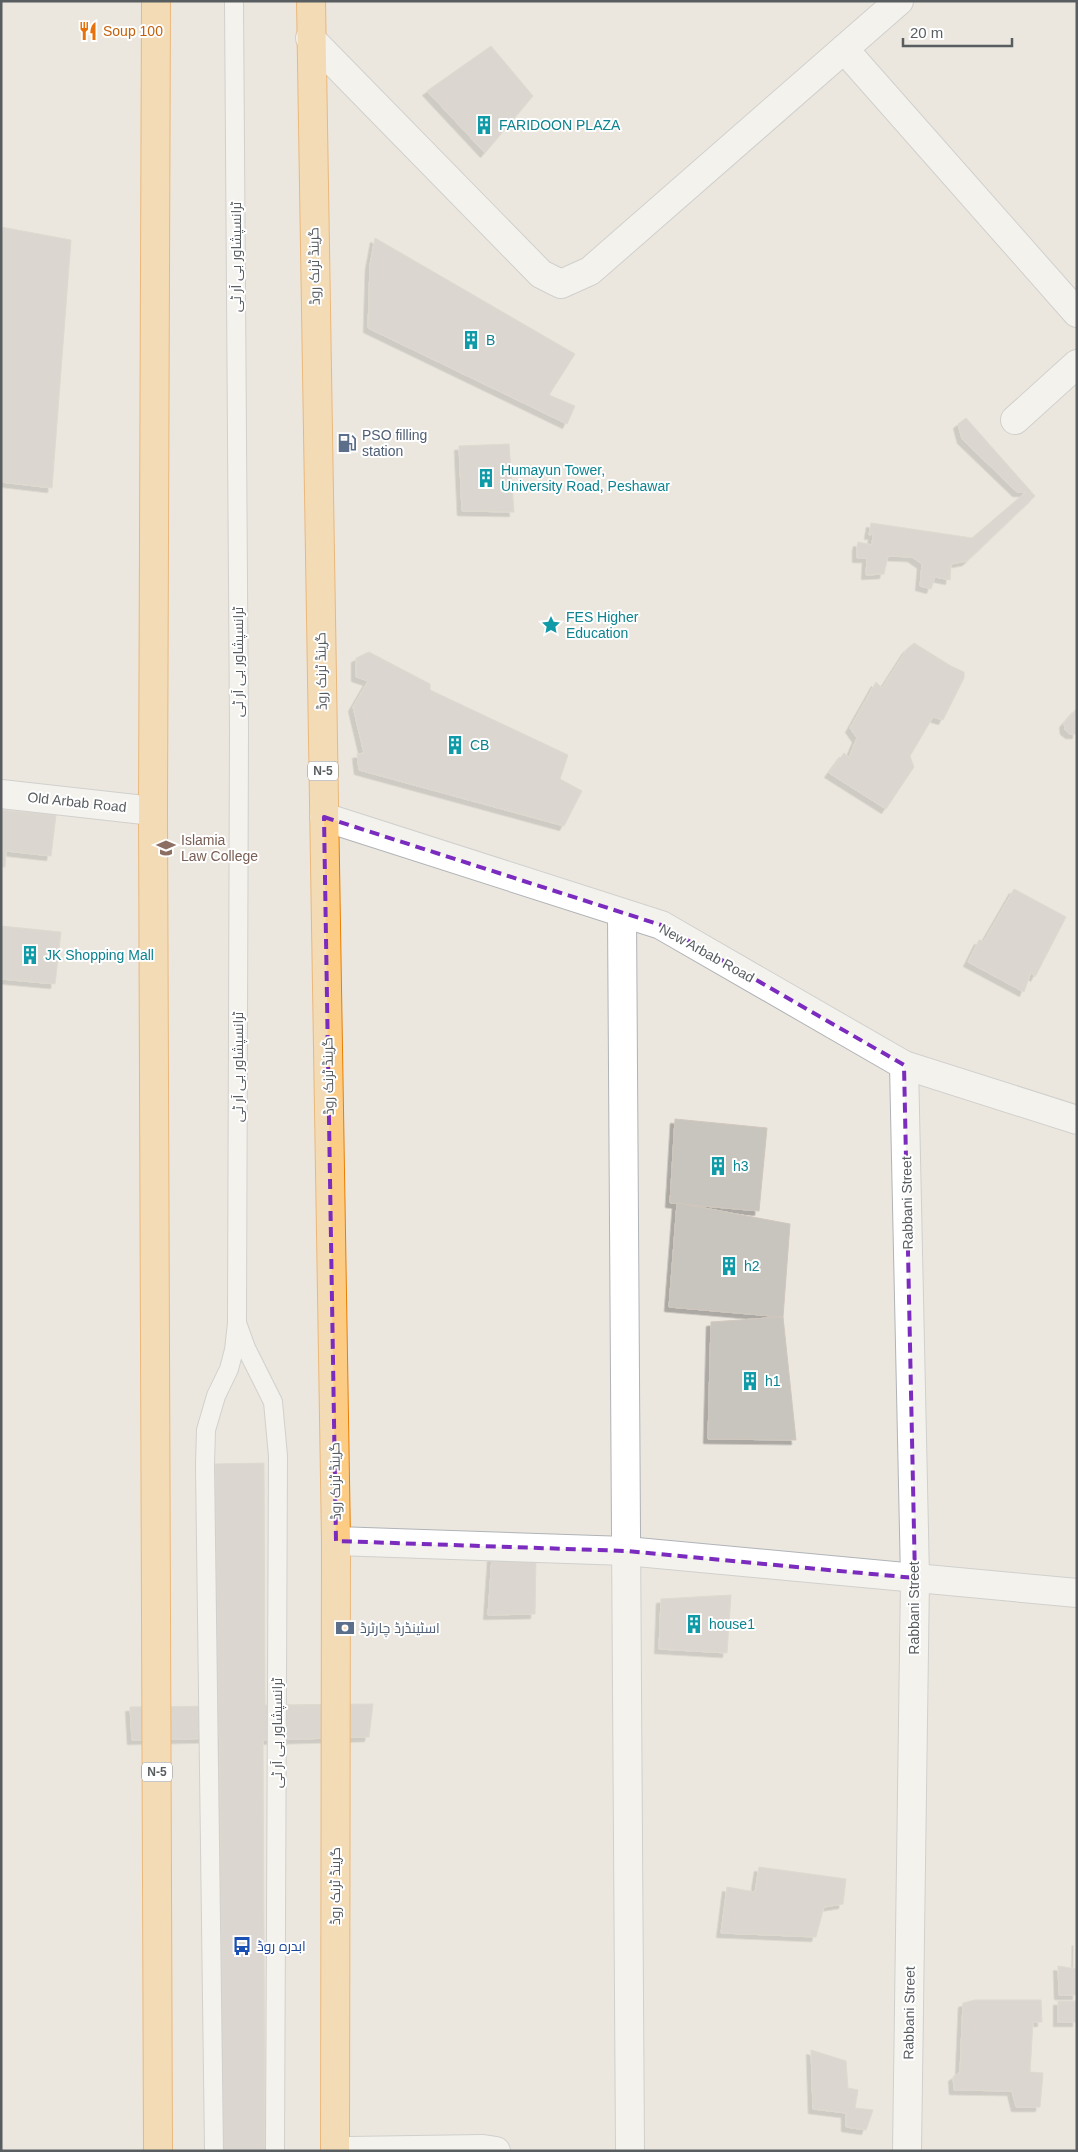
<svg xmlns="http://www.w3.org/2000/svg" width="1078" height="2152" font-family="Helvetica,Cairo,sans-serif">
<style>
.building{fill:#c8c4be;stroke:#d0c7bd;filter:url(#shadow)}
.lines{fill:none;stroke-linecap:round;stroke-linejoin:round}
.lane-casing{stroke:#b0b3b7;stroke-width:20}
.street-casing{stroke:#b0b3b7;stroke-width:30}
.highway-casing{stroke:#ea7e00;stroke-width:30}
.lane{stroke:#fff;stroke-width:18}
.street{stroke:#fff;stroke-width:28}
.highway{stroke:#fdcc84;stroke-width:28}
.marked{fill:none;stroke:#7b2cbf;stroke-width:4;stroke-dasharray:10 6;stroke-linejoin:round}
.labels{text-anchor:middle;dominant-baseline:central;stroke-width:4;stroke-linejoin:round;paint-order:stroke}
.shield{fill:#fff;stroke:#8a8e90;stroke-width:1}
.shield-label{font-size:12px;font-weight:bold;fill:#585d60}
.food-label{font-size:14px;fill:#c56008;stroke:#fff;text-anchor:start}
.culture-label{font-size:14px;fill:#0d838f;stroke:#fff;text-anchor:start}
.street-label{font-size:14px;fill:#585d60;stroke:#fff}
.service-label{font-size:14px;fill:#4e5e75;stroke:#fff;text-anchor:start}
.education-label{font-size:14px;fill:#785e54;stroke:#fff;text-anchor:start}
.transit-label{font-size:14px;fill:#164399;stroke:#fff;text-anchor:start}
</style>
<defs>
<filter id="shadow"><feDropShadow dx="-4.5" dy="4.5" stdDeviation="0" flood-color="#0004"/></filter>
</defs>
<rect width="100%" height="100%" fill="#ebe7df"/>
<g class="building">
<path d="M491,46L533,96L485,153L427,91Z"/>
<path d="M1,227L71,240L52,488L1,482Z"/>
<path d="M375,238L575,354L549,395L575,406L567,424L368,328L370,265Z"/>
<path d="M966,418L1035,496L967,561L951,564L950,580L935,577L931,589L920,586L922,564L912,557L888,556L884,574L866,575L867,558H857V546L858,542L872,545L873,534L869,535L871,523L972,538L1026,492H1017L962,439L958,424Z"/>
<path d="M509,444L514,512L462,511L459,446Z"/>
<path d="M914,643L951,666L964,672V678L943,720L933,717L910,756L914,767L886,809L829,773L844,753L849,757L857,738L850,728L876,682L882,688L907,649Z"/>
<path d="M369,652L430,684V690L568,755L560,779L582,791L564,826L359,770L357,754L364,753L353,707L368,681L356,677V658Z"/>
<path d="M1077,708V734H1070L1065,730L1064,723Z"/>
<path d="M1,810L56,815L51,856L6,851L5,867H1Z"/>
<path d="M1014,889L1066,917L1035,977L1031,972L1024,992L968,962L979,940L984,941Z"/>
<path d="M1,926L61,932L55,984L1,979Z"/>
<path d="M675,1119L767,1128L759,1211L670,1203Z"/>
<path d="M677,1203L790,1224L783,1317L669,1307Z"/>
<path d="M783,1317L796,1440L708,1439L711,1322Z"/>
<path d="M264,1463L265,1705L373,1704L369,1737L263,1740L265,2151H221L220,1738L132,1740L130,1707L218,1706L215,1464Z"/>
<path d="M536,1556L535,1614L488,1615L492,1557Z"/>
<path d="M731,1595L727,1653L659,1649L661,1599Z"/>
<path d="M759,1867L846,1879L843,1904L824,1907L816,1937L721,1933L727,1887L755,1892Z"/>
<path d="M1077,1941V1995H1059L1058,1966L1076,1969Z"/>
<path d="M975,2000H1041L1042,2022H1033L1030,2072L1043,2073L1040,2107H1016L1012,2091L954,2090L953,2077L960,2072L963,2003Z"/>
<rect x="1058" y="2001" width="19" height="21"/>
<path d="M811,2050L846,2061L848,2088L858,2090L855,2108L873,2110L866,2130L846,2127V2113L813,2109Z"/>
</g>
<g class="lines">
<g class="lane-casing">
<g id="lane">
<path d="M234,1L239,728L237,1323"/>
<path d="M214,2151L205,1465L206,1430L216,1396L229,1369L234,1350L237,1323L246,1348L273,1402L278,1456L275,2151"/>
</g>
</g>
<g class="street-casing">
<g id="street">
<path d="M310,38L541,274L561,284L590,271L899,1"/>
<path d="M844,49L1077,313"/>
<path d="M1015,420L1077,364"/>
<path d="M1,794L153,811"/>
<path d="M324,817L661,925L904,1065L1077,1120"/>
<path d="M622,914L630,2151"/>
<path d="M904,1065L915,1578L907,2151"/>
<path d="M336,1541L626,1551L1077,1593"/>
<path d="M348,2151L483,2149L496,2151"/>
</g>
</g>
<g class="highway-casing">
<g id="highway">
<path d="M156,1L153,811L158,2151"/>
<path d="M311,1L336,1541L335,2151"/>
</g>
</g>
<use href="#lane" class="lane"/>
<use href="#street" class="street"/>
<use href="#highway" class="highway"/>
</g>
<path d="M0 0H1078V2152H0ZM324,817L661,925L904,1065L915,1578L626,1551L336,1541Z" fill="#ebe7df" fill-opacity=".55" fill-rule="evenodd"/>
<path class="marked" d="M324,817L661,925L904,1065L915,1578L626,1551L336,1541Z"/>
<defs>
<g id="restaurant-bare" transform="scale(1.5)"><path d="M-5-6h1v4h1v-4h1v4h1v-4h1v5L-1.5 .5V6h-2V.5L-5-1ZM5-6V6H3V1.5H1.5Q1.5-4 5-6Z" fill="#e8710a" stroke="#fff" stroke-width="2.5" paint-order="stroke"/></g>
<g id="building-bare" transform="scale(1.5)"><path d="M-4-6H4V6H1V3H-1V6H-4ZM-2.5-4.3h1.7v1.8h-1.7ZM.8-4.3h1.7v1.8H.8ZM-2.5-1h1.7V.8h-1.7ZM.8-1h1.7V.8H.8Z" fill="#0f9aa8" stroke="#fff" stroke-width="2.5" paint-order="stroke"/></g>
<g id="fuel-bare" transform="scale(1.5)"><path d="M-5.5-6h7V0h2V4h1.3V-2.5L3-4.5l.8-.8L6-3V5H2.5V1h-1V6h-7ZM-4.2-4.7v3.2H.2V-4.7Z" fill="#5c6f8a" stroke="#fff" stroke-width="2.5" paint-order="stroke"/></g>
<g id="sight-bare" transform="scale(1.5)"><path d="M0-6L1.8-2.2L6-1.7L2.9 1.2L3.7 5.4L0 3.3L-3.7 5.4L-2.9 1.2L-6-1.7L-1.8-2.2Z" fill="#0f9aa8" stroke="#fff" stroke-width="2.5" paint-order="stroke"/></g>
<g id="university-bare" transform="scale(1.5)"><path d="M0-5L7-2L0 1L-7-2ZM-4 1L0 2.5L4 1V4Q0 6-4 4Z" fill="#8d6e63" stroke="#fff" stroke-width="2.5" paint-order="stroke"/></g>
<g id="bank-bare" transform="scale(1.5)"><path d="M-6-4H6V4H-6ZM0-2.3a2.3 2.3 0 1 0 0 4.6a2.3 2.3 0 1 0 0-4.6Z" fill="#5c6f8a" stroke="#fff" stroke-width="2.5" paint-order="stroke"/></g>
<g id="bus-bare" transform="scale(1.5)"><path d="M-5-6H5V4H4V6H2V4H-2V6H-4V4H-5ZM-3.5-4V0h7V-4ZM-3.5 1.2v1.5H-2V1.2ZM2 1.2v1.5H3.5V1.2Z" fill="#1a4fb4" stroke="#fff" stroke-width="2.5" paint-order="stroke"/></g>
</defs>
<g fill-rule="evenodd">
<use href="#restaurant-bare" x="88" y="31"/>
<use href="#building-bare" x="484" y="125"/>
<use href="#building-bare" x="471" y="340"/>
<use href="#fuel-bare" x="347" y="443"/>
<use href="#building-bare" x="486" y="478"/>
<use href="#sight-bare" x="551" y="625"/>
<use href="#building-bare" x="455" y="745"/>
<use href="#university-bare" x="166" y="848"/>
<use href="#building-bare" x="30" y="955"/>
<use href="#building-bare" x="718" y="1166"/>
<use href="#building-bare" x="729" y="1266"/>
<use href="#building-bare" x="750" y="1381"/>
<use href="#building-bare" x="694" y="1624"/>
<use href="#bank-bare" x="345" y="1628"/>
<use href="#bus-bare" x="242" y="1946"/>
</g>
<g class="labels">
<g class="shield">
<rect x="308" y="761.5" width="30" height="19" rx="4"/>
<rect x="142" y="1762.5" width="30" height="19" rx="4"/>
</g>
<g class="shield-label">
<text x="323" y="771">N-5</text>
<text x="157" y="1772">N-5</text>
</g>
<g class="food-label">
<text x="103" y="31">Soup 100</text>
</g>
<g class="culture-label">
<text x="499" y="125">FARIDOON PLAZA</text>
<text x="486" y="340">B</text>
<text x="501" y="470">Humayun Tower,<tspan x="501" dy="16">University Road, Peshawar</tspan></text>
<text x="566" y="617">FES Higher<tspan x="566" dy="16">Education</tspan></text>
<text x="470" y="745">CB</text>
<text x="45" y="955">JK Shopping Mall</text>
<text x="733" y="1166">h3</text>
<text x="744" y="1266">h2</text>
<text x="765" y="1381">h1</text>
<text x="709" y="1624">house1</text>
</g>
<g class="street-label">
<text transform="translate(236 257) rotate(-90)">ٹرانسپشاور بی آر ٹی</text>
<text transform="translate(314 266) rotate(-91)">گرینڈ ٹرنک روڈ</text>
<text transform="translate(238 662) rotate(-90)">ٹرانسپشاور بی آر ٹی</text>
<text transform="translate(321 671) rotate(-91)">گرینڈ ٹرنک روڈ</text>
<text transform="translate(77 802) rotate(6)">Old Arbab Road</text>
<text transform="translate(707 953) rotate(29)">New Arbab Road</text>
<text transform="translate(238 1067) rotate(-90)">ٹرانسپشاور بی آر ٹی</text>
<text transform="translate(328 1076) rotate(-91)">گرینڈ ٹرنک روڈ</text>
<text transform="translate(907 1203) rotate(-91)">Rabbani Street</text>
<text transform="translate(335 1481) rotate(-91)">گرینڈ ٹرنک روڈ</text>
<text transform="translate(914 1608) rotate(-90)">Rabbani Street</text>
<text transform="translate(277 1733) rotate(-90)">ٹرانسپشاور بی آر ٹی</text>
<text transform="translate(335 1886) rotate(-90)">گرینڈ ٹرنک روڈ</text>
<text transform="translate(909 2013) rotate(-89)">Rabbani Street</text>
</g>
<g class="service-label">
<text x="362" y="435">PSO filling<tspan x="362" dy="16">station</tspan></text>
<text x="360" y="1628">اسٹینڈرڈ چارٹرڈ</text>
</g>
<g class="education-label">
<text x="181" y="840">Islamia<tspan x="181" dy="16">Law College</tspan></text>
</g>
<g class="transit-label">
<text x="257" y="1946">ابدرہ روڈ</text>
</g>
</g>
<rect width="1078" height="2152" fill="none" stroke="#585d60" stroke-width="5"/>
<path d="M903 38v8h109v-8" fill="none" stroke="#585d60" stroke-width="2.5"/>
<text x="910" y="38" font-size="15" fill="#585d60" stroke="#ffffff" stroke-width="4" paint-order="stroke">20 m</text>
</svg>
